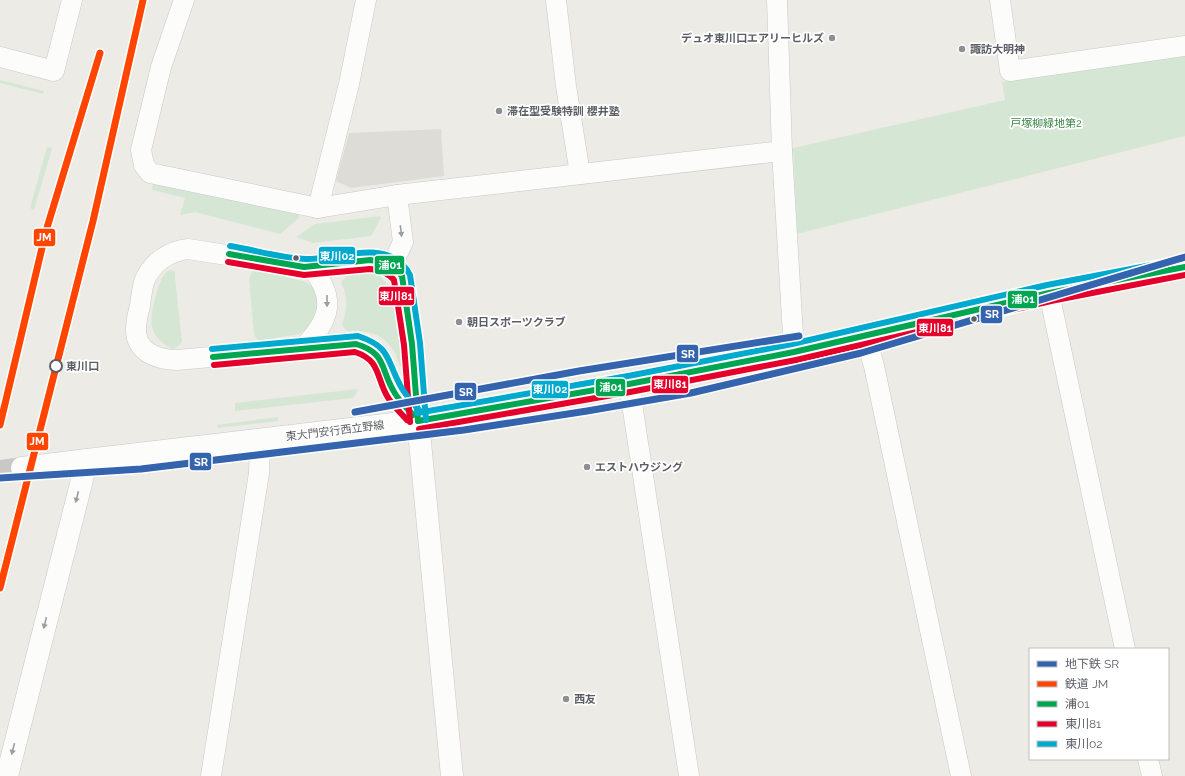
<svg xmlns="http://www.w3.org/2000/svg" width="1185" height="776" font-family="Raleway,'Noto Sans JP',sans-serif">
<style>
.industrial{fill:#dddcd7}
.green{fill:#d5e7d4}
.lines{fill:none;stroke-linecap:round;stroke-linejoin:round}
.secondary-tunnel{stroke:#c8c8c6;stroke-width:22;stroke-dasharray:22 11;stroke-linecap:butt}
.street-casing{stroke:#c8c9c8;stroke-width:21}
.secondary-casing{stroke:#c9c8c7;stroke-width:23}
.street{stroke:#fcfcfb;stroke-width:20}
.secondary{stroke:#fcfcfb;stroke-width:22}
.bus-1-casing{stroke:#fff;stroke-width:9}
.bus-2-casing{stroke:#fff;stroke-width:9}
.bus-3-casing{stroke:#fff;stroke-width:9}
.bus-1{stroke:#00a651;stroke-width:6}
.bus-2{stroke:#e4002b;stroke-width:6}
.bus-3{stroke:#00a9ce;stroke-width:6}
.rail-1-casing{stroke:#fff;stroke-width:10}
.rail-1{stroke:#ff4500;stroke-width:7}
.metro-1-casing{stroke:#fff;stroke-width:10}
.metro-1{stroke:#3564af;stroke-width:7}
.oneway{fill:#9c9da0}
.poi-dot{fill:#8e8f92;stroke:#fff;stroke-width:1.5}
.bus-dot{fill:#5c5e64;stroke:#fff;stroke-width:1.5}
.stop-dot{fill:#fff;stroke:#5c5e64;stroke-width:2}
.labels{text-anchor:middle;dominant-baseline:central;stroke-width:3.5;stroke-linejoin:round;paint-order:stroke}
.poi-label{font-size:11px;font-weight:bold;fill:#5c5e64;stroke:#fff;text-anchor:start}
.park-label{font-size:11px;fill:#3a8547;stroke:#fff}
.stop-label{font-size:11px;font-weight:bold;fill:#5c5e64;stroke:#fff;text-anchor:start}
.street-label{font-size:11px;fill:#5c5e64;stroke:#fff}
.line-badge{stroke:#fff;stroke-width:1.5}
.badge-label{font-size:11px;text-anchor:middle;font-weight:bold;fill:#fff}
</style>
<rect width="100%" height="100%" fill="#ecebe6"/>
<path class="industrial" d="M441,129L444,176L351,188L336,181L349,133Z"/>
<g class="green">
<path d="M1185,55V136L797,234L793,148L1005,100L1002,82Z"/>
<path d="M0,80L44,91L43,94L0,83Z"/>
<path d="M47,147L52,148L34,210L30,208Z"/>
<path d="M153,181L299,215V218L280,234L195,212L180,215L185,198L152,190Z"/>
<path d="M380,216L381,218L371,236L313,243L296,237L315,224Z"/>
<path d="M254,269L306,282L315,289L318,297L317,314L311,326L299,334L258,341L254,335L249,278Z"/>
<path d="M171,270L175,272V277L182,342L178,346L173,349C163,344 155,338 152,327C149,317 158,283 164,275C166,272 168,271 171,270Z"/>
<path d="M368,272C383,275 390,285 394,299L402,368C397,363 397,356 394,351C383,333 366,330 347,331L342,325C347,308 349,298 341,282L348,275Z"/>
<path d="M358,389L356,394L353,398L235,411V403Z"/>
<path d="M278,417V421L218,428L217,425Z"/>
</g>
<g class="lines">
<path class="secondary-tunnel" d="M0,471L22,468"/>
<g class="street-casing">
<g id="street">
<path d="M184,0L161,67L141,150L144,165L150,173L318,208L397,195L782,151"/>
<path d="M556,0L566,86L580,174"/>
<path d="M777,0L782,151L794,352"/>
<path d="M1000,0L1010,71L1185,46"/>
<path d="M0,57L54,71L72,0"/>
<path d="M318,208L349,84L366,0"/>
<path d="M188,249L303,267H311C334,264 370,255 392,265C396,267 399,272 402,276L412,344L418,421C410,411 399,401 393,389C381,368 386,350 356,344L177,360C158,360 136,352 136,330C136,322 138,313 140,306C141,298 142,289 144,282C151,263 169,251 188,249Z"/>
<path d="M392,265L403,242L397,195"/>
<path d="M1049,293L1125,649"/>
<path d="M865,334L874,366L961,776"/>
<path d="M303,348C330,320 337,299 311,267"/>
<path d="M629,384L689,776"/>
<path d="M1148,759L1152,776"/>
<path d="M211,776L259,473L260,440"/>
</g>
</g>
<g class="secondary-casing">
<g id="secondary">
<path d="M418,421L452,776"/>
<path d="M22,468L87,460L418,421L629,384L794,352L1049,293L1185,267"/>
<path d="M7,776L87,460"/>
</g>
</g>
<use href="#street" class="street"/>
<use href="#secondary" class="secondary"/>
<g class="bus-1-casing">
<g id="bus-1">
<path d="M229,254L304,267L370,260L383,262L394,267L402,276L412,344L418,421"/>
<path d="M213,357L356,344C386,353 380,367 393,390C398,400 406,407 413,415"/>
<path d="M418,421L629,384L794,352L1049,293L1185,267"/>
</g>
</g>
<g class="bus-2-casing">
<g id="bus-2">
<path d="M228,262L304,275L370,269C380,270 387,272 394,280L404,345L410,422"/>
<path d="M214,365L355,352C380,360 376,376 387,396C392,405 400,412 407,420"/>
<path d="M419,429L630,392L796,360L1051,301L1185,275"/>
</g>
</g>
<g class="bus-3-casing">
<g id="bus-3">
<path d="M230,246C255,250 281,258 306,259C335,260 379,240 403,265C406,268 408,271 410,275L420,343L426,420"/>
<path d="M212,349L358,336C391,347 386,359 400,385C405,395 412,402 419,410"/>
<path d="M417,413L628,376L792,344L1047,285L1183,259"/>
</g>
</g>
<use href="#bus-1" class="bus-1"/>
<use href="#bus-2" class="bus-2"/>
<use href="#bus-3" class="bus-3"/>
<g class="rail-1-casing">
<g id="rail-1">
<path d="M0,425L46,231L100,53"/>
<path d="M0,588L93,221L143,0"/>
</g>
</g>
<use href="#rail-1" class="rail-1"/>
<g class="metro-1-casing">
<g id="metro-1">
<path d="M355,412L579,371L799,336"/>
<path d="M0,478L141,469L464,430L587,411L691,393L861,353L1185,257"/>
</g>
</g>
<use href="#metro-1" class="metro-1"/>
</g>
<defs><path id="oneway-solid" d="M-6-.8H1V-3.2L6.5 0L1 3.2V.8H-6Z"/></defs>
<g class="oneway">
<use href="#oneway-solid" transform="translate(401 231) rotate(83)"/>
<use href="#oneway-solid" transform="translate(327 301) rotate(90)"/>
<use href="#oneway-solid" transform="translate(77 497) rotate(104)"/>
<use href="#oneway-solid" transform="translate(45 623) rotate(104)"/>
<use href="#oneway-solid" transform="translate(13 749) rotate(104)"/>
</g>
<g class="poi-dot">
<circle cx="832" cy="38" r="4"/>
<circle cx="962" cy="49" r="4"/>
<circle cx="499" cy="111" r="4"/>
<circle cx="459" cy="322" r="4"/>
<circle cx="587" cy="467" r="4"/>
<circle cx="566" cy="699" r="4"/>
</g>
<g class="bus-dot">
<circle cx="296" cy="258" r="3.5"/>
<circle cx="974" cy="319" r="3.5"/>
</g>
<circle class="stop-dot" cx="56" cy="366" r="6"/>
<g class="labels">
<g class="poi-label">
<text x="824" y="38" text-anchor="end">デュオ東川口エアリーヒルズ</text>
<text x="970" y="49">諏訪大明神</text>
<text x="507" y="111">滞在型受験特訓 櫻井塾</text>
<text x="467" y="322">朝日スポーツクラブ</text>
<text x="595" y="467">エストハウジング</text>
<text x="574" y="699">西友</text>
</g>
<g class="park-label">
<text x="1046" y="123">戸塚柳緑地第2</text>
</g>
<g class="stop-label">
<text x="66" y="366">東川口</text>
</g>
<g class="street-label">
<text transform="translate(335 431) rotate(-7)">東大門安行西立野線</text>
</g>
</g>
<g class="line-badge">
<rect x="33" y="228" width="23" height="19" rx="4" fill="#ff4500"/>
<rect x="318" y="246" width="38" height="19" rx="4" fill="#00a9ce"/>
<rect x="374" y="255" width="31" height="20" rx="4" fill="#00a651"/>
<rect x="378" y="286" width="37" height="20" rx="4" fill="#e4002b"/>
<rect x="1007" y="290" width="31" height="19" rx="4" fill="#00a651"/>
<rect x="980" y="305" width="23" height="19" rx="4" fill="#3564af"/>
<rect x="916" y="318" width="38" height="19" rx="4" fill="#e4002b"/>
<rect x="676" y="344" width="23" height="19" rx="4" fill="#3564af"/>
<rect x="651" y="375" width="38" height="19" rx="4" fill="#e4002b"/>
<rect x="595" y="378" width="31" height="19" rx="4" fill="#00a651"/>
<rect x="531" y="380" width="38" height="19" rx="4" fill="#00a9ce"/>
<rect x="454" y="382" width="23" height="19" rx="4" fill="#3564af"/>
<rect x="26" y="432" width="23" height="19" rx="4" fill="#ff4500"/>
<rect x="189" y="452" width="23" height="19" rx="4" fill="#3564af"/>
</g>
<g class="badge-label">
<text x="44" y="241">JM</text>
<text x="337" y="260">東川02</text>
<text x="390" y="269">浦01</text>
<text x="396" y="300">東川81</text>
<text x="1023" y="303">浦01</text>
<text x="992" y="318">SR</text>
<text x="935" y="332">東川81</text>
<text x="688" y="358">SR</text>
<text x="670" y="388">東川81</text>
<text x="611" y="391">浦01</text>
<text x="550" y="393">東川02</text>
<text x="466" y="396">SR</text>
<text x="37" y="445">JM</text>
<text x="201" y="466">SR</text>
</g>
<rect x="1029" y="648" width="140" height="112" fill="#ffffff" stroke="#bebfc1"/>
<rect x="1037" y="661" width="20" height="6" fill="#3564af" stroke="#bebfc1"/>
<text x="1065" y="668" font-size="12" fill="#5c5e64">地下鉄 SR</text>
<rect x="1037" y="681" width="20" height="6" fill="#ff4500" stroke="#bebfc1"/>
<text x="1065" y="688" font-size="12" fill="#5c5e64">鉄道 JM</text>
<rect x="1037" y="701" width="20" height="6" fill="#00a651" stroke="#bebfc1"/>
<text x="1065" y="708" font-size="12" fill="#5c5e64">浦01</text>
<rect x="1037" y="721" width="20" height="6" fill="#e4002b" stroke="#bebfc1"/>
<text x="1065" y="728" font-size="12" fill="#5c5e64">東川81</text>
<rect x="1037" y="741" width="20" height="6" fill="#00a9ce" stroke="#bebfc1"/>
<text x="1065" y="748" font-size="12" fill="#5c5e64">東川02</text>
</svg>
